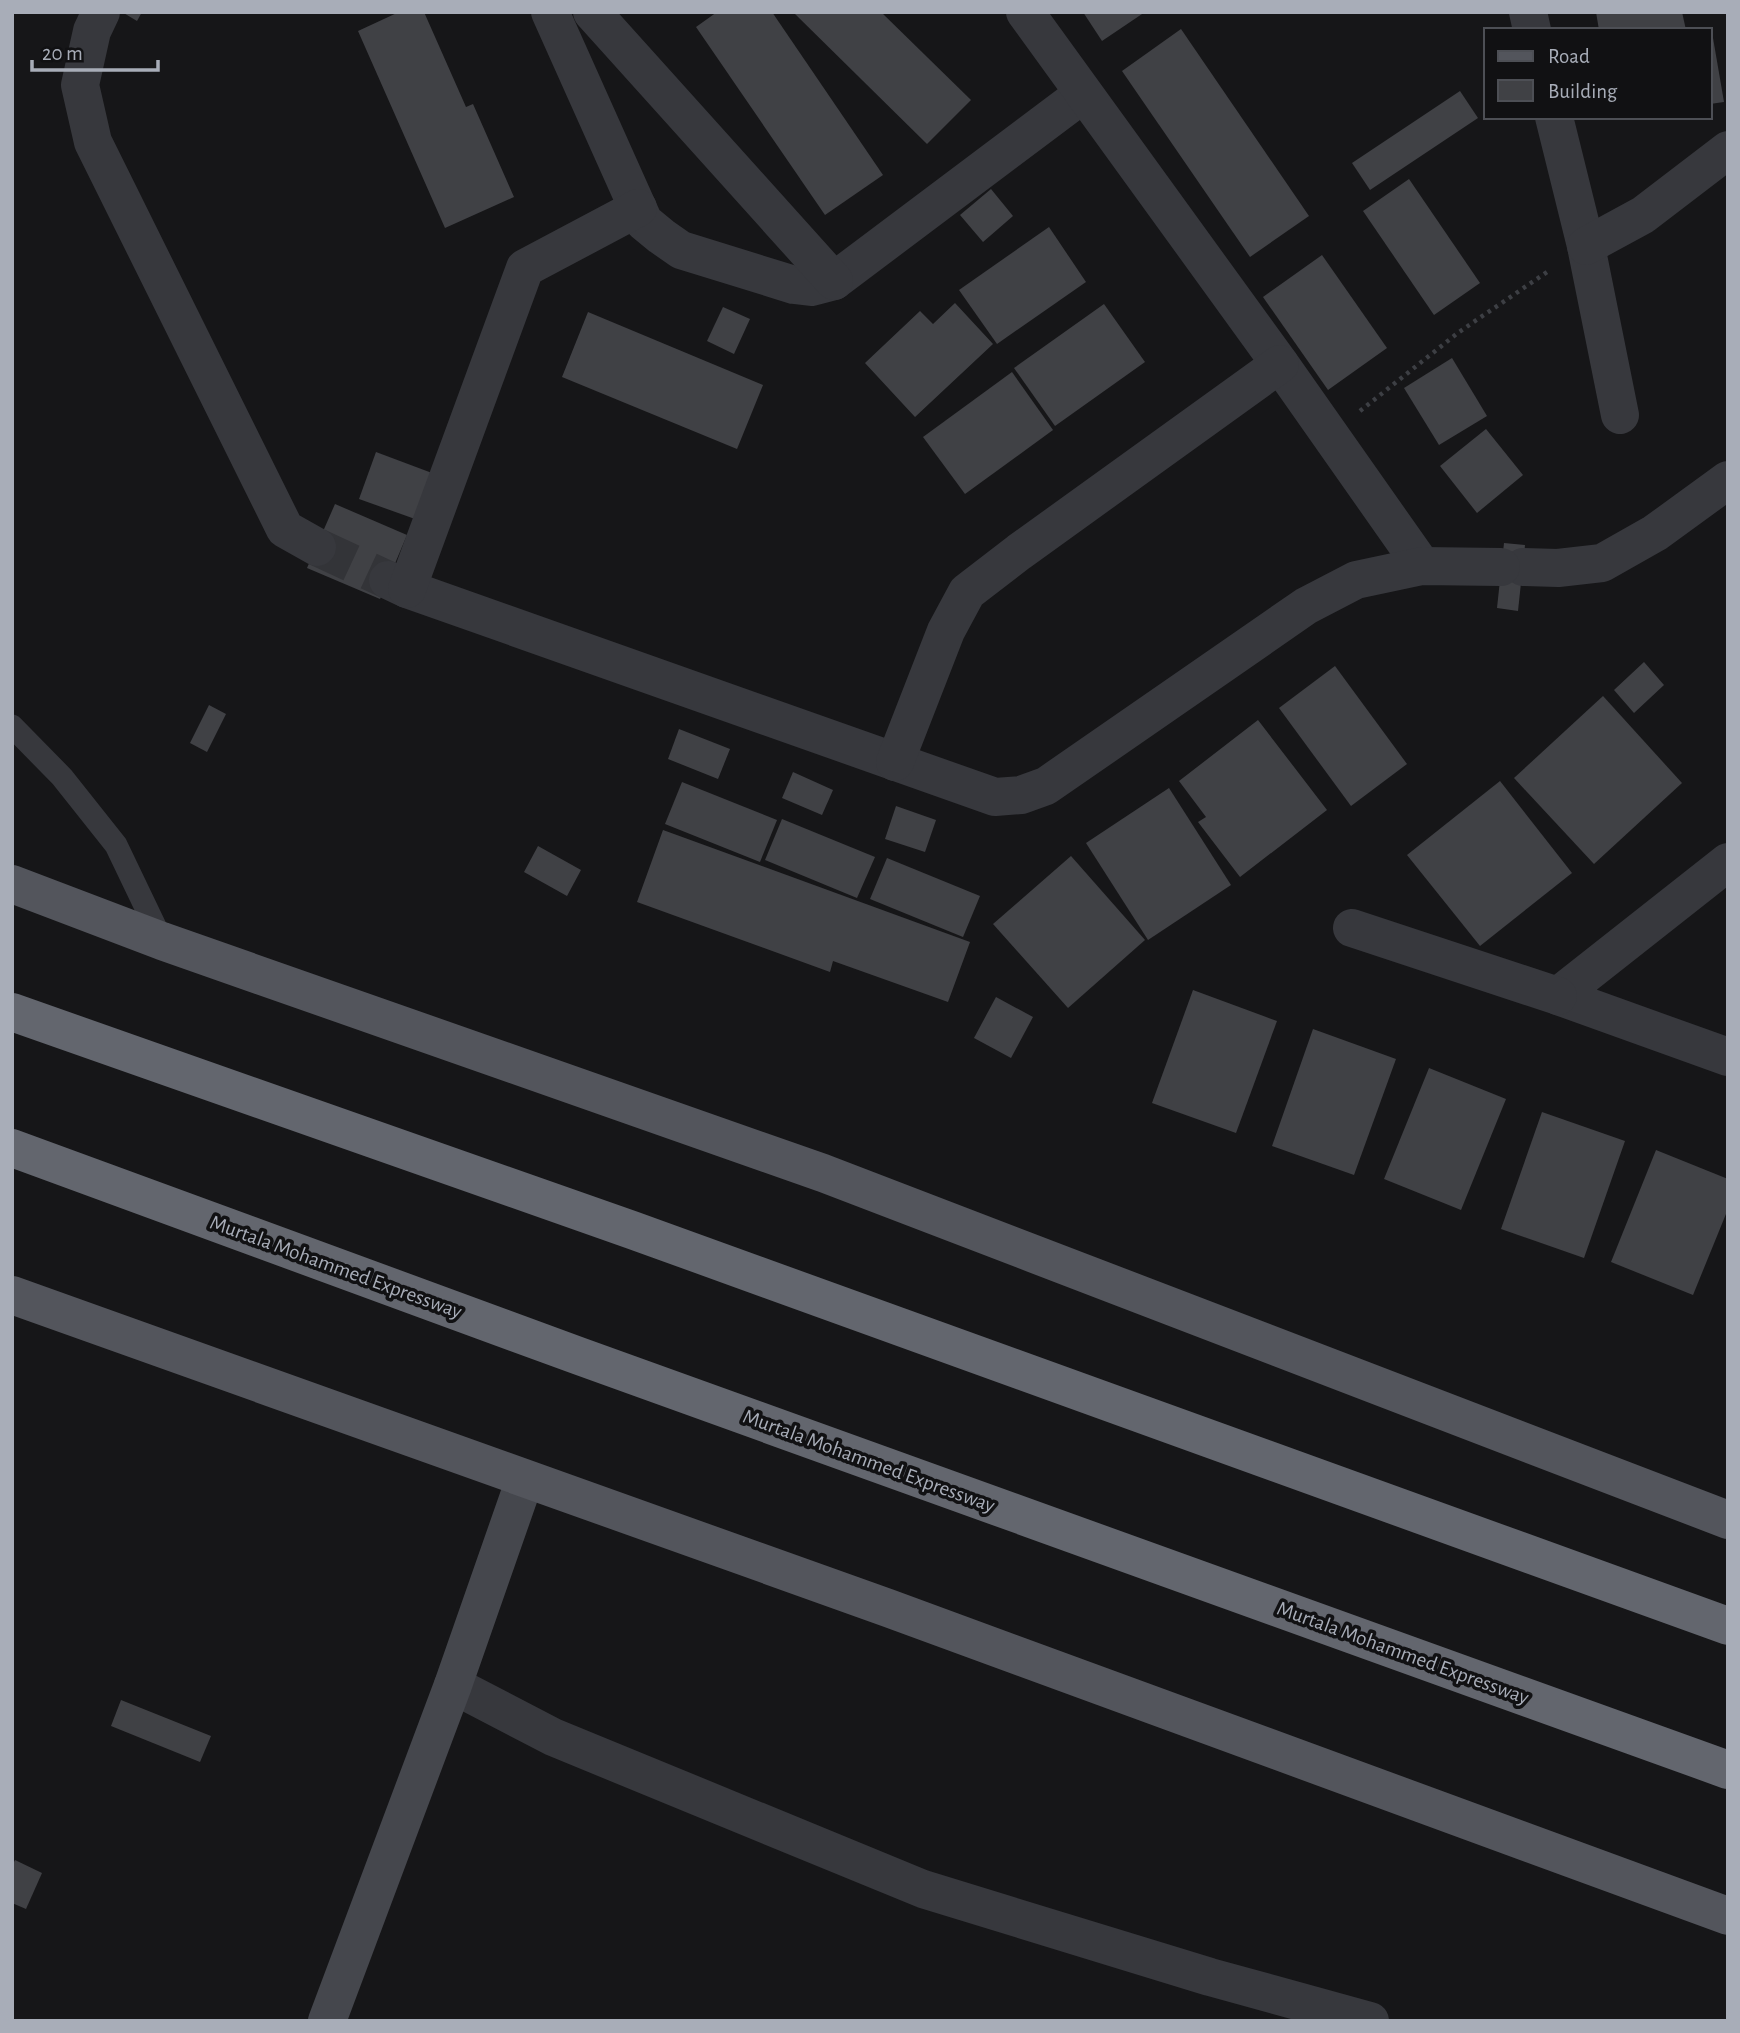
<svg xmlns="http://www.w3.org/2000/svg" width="1740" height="2033" font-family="'Alegreya Sans',sans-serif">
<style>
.building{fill:#404145}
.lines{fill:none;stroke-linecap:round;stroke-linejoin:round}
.street-tunnel{stroke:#333438;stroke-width:38;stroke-dasharray:38 19;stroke-linecap:butt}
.path{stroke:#3d3f44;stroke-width:4.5;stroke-dasharray:3.5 5;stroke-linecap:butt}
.lane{stroke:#37383d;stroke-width:23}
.street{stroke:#37383d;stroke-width:38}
.secondary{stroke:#45474d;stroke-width:38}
.primary{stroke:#53555c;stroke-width:38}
.highway{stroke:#63666e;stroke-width:38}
.labels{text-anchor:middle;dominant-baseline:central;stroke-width:7;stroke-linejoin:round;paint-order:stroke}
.street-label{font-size:21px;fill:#a8adb8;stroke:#111113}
</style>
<rect width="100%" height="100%" fill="#161618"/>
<g class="building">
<path d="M122,12H142L137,21Z"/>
<path d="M399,12H424L466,107L473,104L514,197L445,228L358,31Z"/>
<path d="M717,12H772L883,175L825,215L696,27Z"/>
<path d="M793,12H881L971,100L927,144Z"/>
<path d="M1083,12H1145L1102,41Z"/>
<path d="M1596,12H1682L1686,30H1599Z"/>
<path d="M1181,29L1309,216L1250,257L1122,71Z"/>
<path d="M1710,38H1713L1724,102L1710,104Z"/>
<path d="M1460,91L1478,118L1370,190L1352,163Z"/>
<path d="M1409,179L1480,283L1434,315L1363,211Z"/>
<path d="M991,189L1013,216L983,242L960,215Z"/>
<path d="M1049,227L1086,282L997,344L959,290Z"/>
<path d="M1322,255L1387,348L1328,390L1263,297Z"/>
<path d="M955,303L993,344L915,417L865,363L920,311L933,324Z"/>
<path d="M1104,304L1145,362L1055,426L1014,368Z"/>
<path d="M723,307L750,319L734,354L707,341Z"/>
<path d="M588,312L763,385L737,449L562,377Z"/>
<path d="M1452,358L1487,416L1439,445L1404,388Z"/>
<path d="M1012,372L1053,430L965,494L923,437Z"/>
<path d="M1486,429L1523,475L1477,513L1440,466Z"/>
<path d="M376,452L432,473L415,519L359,499Z"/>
<path d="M335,504L407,535L380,599L307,568Z"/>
<path d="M1504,543L1525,545L1518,611L1497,608Z"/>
<path d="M1644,662L1664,685L1634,713L1614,690Z"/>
<path d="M1335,666L1407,764L1351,806L1279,708Z"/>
<path d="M1603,696L1682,783L1594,864L1514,778Z"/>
<path d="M209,705L226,714L207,752L190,743Z"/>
<path d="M1258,720L1327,810L1240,877L1198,822L1206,817L1179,781Z"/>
<path d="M679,729L730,749L718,779L668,759Z"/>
<path d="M793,772L833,790L822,815L782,798Z"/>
<path d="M1500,781L1572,873L1480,946L1407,855Z"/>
<path d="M682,782L777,820L760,862L665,824Z"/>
<path d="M1169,788L1231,885L1148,940L1086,843Z"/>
<path d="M896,806L936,820L925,852L885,839Z"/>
<path d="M782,819L875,857L857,898L765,860Z"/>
<path d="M663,830L970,942L948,1002L833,961L830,972L637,902Z"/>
<path d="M538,846L581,870L567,896L524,872Z"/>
<path d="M1071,856L1145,940L1068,1008L993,924Z"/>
<path d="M887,858L980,896L963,937L870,899Z"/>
<path d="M1193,990L1277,1021L1236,1133L1152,1103Z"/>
<path d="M996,997L1033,1017L1011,1058L974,1038Z"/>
<path d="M1313,1029L1396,1059L1354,1175L1272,1146Z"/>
<path d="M1429,1068L1506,1099L1461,1210L1384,1179Z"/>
<path d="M1542,1112L1625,1141L1584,1258L1501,1229Z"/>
<path d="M1656,1150L1728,1179V1209L1693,1295L1611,1262Z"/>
<path d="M121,1700L211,1736L200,1762L111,1726Z"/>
<path d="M15,1860L42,1873L26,1909L12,1903V1866Z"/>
</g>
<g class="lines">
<path class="street-tunnel" d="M317,547L388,580"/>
<path class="path" d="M1360,411L1459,332L1550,270"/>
<path class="lane" d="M12,726L62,777L116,845L162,941"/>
<g class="street">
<path d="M101,12L92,31L80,85L93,142L285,529L317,547"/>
<path d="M550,12L644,222L661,236L681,250L794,285L811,287L834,281L1083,94"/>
<path d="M592,12L834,281"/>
<path d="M1025,12L1280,364L1422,566"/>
<path d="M1528,12L1532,30"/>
<path d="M1554,117L1586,246L1620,415"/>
<path d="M1586,246L1643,215L1728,150"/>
<path d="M1523,567L1558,568L1602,563L1655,533L1728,480"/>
<path d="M388,580L407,589L995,797L1021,795L1046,786L1306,606L1356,580L1422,566L1501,567"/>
<path d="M407,589L525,268L638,208"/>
<path d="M895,762L946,631L967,592L1019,552L1280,364"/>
<path d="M1728,862L1558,996L1728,1057"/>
<path d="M1352,928L1558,996"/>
<path d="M453,1685L553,1737L923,1889L1210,1977L1370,2021"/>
</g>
<path class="secondary" d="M327,2021L453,1685L525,1479"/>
<g class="primary">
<path d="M12,884L162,941L823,1173L1728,1520"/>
<path d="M12,1295L888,1608L1728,1916"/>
</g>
<g class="highway">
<path d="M12,1012L632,1230L1728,1626"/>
<path d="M12,1148L579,1356L1728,1770"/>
</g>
</g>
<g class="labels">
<g class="street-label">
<text transform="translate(336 1267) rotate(20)">Murtala Mohammed Expressway</text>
<text transform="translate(869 1461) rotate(20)">Murtala Mohammed Expressway</text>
<text transform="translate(1403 1653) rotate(20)">Murtala Mohammed Expressway</text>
</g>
</g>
<rect width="1740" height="2033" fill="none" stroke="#a8adb8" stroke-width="28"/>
<rect x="1484" y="28" width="228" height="91" fill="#111113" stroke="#4d4f55" stroke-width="2"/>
<rect x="1498" y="51" width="35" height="10" fill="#53555c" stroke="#4d4f55" stroke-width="2"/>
<text x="1548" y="63" font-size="21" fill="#a8adb8">Road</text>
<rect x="1498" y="80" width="35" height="21" fill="#404145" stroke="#4d4f55" stroke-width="2"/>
<text x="1548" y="98" font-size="21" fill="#a8adb8">Building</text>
<path d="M32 60v10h126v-10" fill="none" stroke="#a8adb8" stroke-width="3.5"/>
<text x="42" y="60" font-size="21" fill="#a8adb8" stroke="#111113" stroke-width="5" paint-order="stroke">20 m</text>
</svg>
